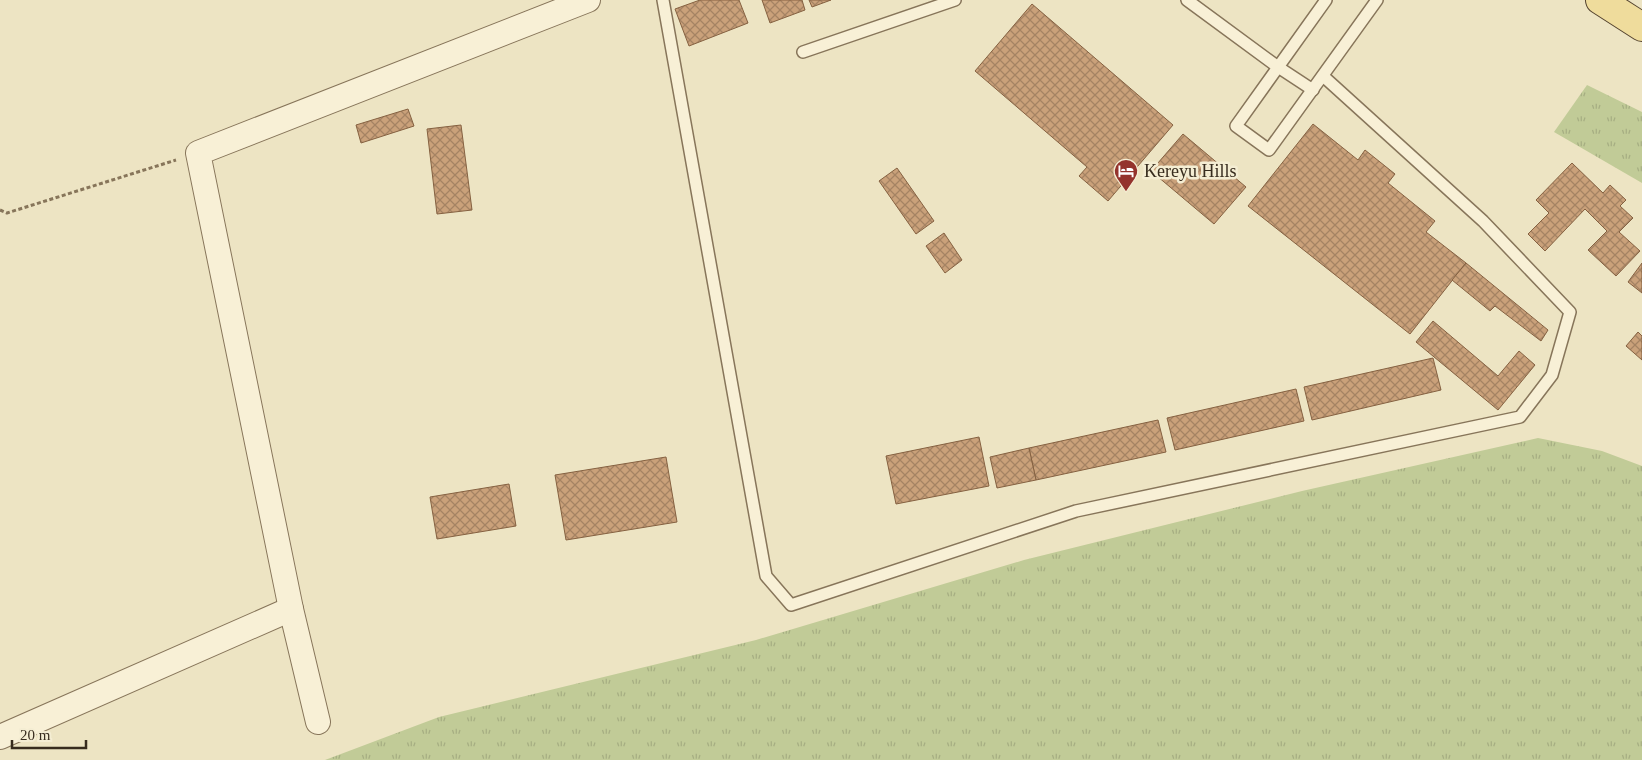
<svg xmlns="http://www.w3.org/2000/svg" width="1642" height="760" font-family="'Times New Roman',serif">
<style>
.grass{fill:url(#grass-tufts)}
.building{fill:url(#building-cross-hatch);stroke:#856141}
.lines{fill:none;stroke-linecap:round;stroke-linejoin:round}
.lane-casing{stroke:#87755a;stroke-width:14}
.street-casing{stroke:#87755a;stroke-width:26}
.primary-casing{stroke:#54432f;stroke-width:30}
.path{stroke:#87755a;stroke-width:3;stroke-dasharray:4 2.5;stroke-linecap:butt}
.lane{stroke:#f8f0d6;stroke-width:11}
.street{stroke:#f8f0d6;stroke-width:24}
.primary{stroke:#efdc9c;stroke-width:28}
.labels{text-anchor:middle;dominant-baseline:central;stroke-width:5;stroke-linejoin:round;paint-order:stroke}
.poi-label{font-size:18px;fill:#372c1e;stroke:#f4edd3;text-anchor:start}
</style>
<defs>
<pattern id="grass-tufts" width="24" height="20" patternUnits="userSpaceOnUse" patternTransform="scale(1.25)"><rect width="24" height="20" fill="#c1cb97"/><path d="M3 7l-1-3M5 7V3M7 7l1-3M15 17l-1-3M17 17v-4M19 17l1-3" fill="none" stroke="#a6ae82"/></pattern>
<pattern id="building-cross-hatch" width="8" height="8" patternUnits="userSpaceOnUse" patternTransform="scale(1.25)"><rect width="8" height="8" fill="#caa17a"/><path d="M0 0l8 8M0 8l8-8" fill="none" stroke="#a58363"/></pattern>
</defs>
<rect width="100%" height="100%" fill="#ede4c3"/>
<g class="grass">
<path d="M1587,85L1642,112V183L1554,132Z"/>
<path d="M1538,438L1602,451L1642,466V760H325L439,717L756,640L1024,560L1302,491Z"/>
</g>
<g class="building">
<path d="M700,0H739L748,23L689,46L675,9Z"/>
<path d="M762,0H802L805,10L770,23Z"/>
<path d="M809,0H831L812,7Z"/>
<path d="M1032,4L1173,125L1108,201L1079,176L1087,167L975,71Z"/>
<path d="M408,109L414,126L361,143L356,125Z"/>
<path d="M1313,124L1358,160L1365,150L1395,174L1388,183L1435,221L1426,232L1466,263L1410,334L1248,206Z"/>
<path d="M461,125L472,210L437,214L427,129Z"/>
<path d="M1183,134L1246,187L1214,224L1151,171Z"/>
<path d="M1572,163L1603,193L1610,185L1626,200L1620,206L1633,218L1619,232L1640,251L1616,276L1588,250L1607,231L1585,209L1545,251L1528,234L1549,213L1536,200Z"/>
<path d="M897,168L934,221L916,234L879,181Z"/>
<path d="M944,233L962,260L945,273L926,246Z"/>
<path d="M1466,263L1548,330L1541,341L1495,306L1490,311L1452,280Z"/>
<path d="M1642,263V293L1628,282Z"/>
<path d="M1433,321L1498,376L1519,351L1535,365L1498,410L1416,342Z"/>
<path d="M1638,332L1642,336V360L1626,346Z"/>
<path d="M1433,358L1441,390L1312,420L1304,387Z"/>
<path d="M1296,389L1304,421L1175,450L1167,418Z"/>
<path d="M1158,420L1166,452L1036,480L1029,448Z"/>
<path d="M979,437L989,486L896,504L886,456Z"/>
<path d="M1029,448L1036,480L997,488L990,457Z"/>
<path d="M666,457L677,522L566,540L555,475Z"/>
<path d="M509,484L516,526L437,539L430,497Z"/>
</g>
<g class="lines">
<g class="lane-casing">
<g id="lane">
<path d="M663,0L766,576L791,605L1076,511L1520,417L1552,375L1570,312L1483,221L1323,76"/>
<path d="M1187,0L1278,67L1313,90"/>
<path d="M1326,0L1236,126L1269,150L1377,0"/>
<path d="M803,52L955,0"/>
</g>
</g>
<g class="street-casing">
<g id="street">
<path d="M318,722L291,609L198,153L588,0"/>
<path d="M0,737L291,609"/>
</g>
</g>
<g class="primary-casing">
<path id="primary" d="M1600,0L1642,27"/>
</g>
<path class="path" d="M0,210L7,213L176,160"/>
<use href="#lane" class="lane"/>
<use href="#street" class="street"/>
<use href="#primary" class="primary"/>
</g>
<defs>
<g id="hotel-pin" transform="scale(1.25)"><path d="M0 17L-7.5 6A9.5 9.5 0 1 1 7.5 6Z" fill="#94332c" stroke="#f4edd3"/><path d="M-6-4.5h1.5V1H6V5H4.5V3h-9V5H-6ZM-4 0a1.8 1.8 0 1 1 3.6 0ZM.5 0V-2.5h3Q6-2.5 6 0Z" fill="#fff"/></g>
</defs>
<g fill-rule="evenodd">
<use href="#hotel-pin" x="1126" y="171"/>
</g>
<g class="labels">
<g class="poi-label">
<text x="1144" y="171">Kereyu Hills</text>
</g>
</g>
<path d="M12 740v8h74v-8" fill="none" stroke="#372c1e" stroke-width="2.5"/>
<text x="20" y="740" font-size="15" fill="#372c1e" stroke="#f4edd3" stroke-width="4" paint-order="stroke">20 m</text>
</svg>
